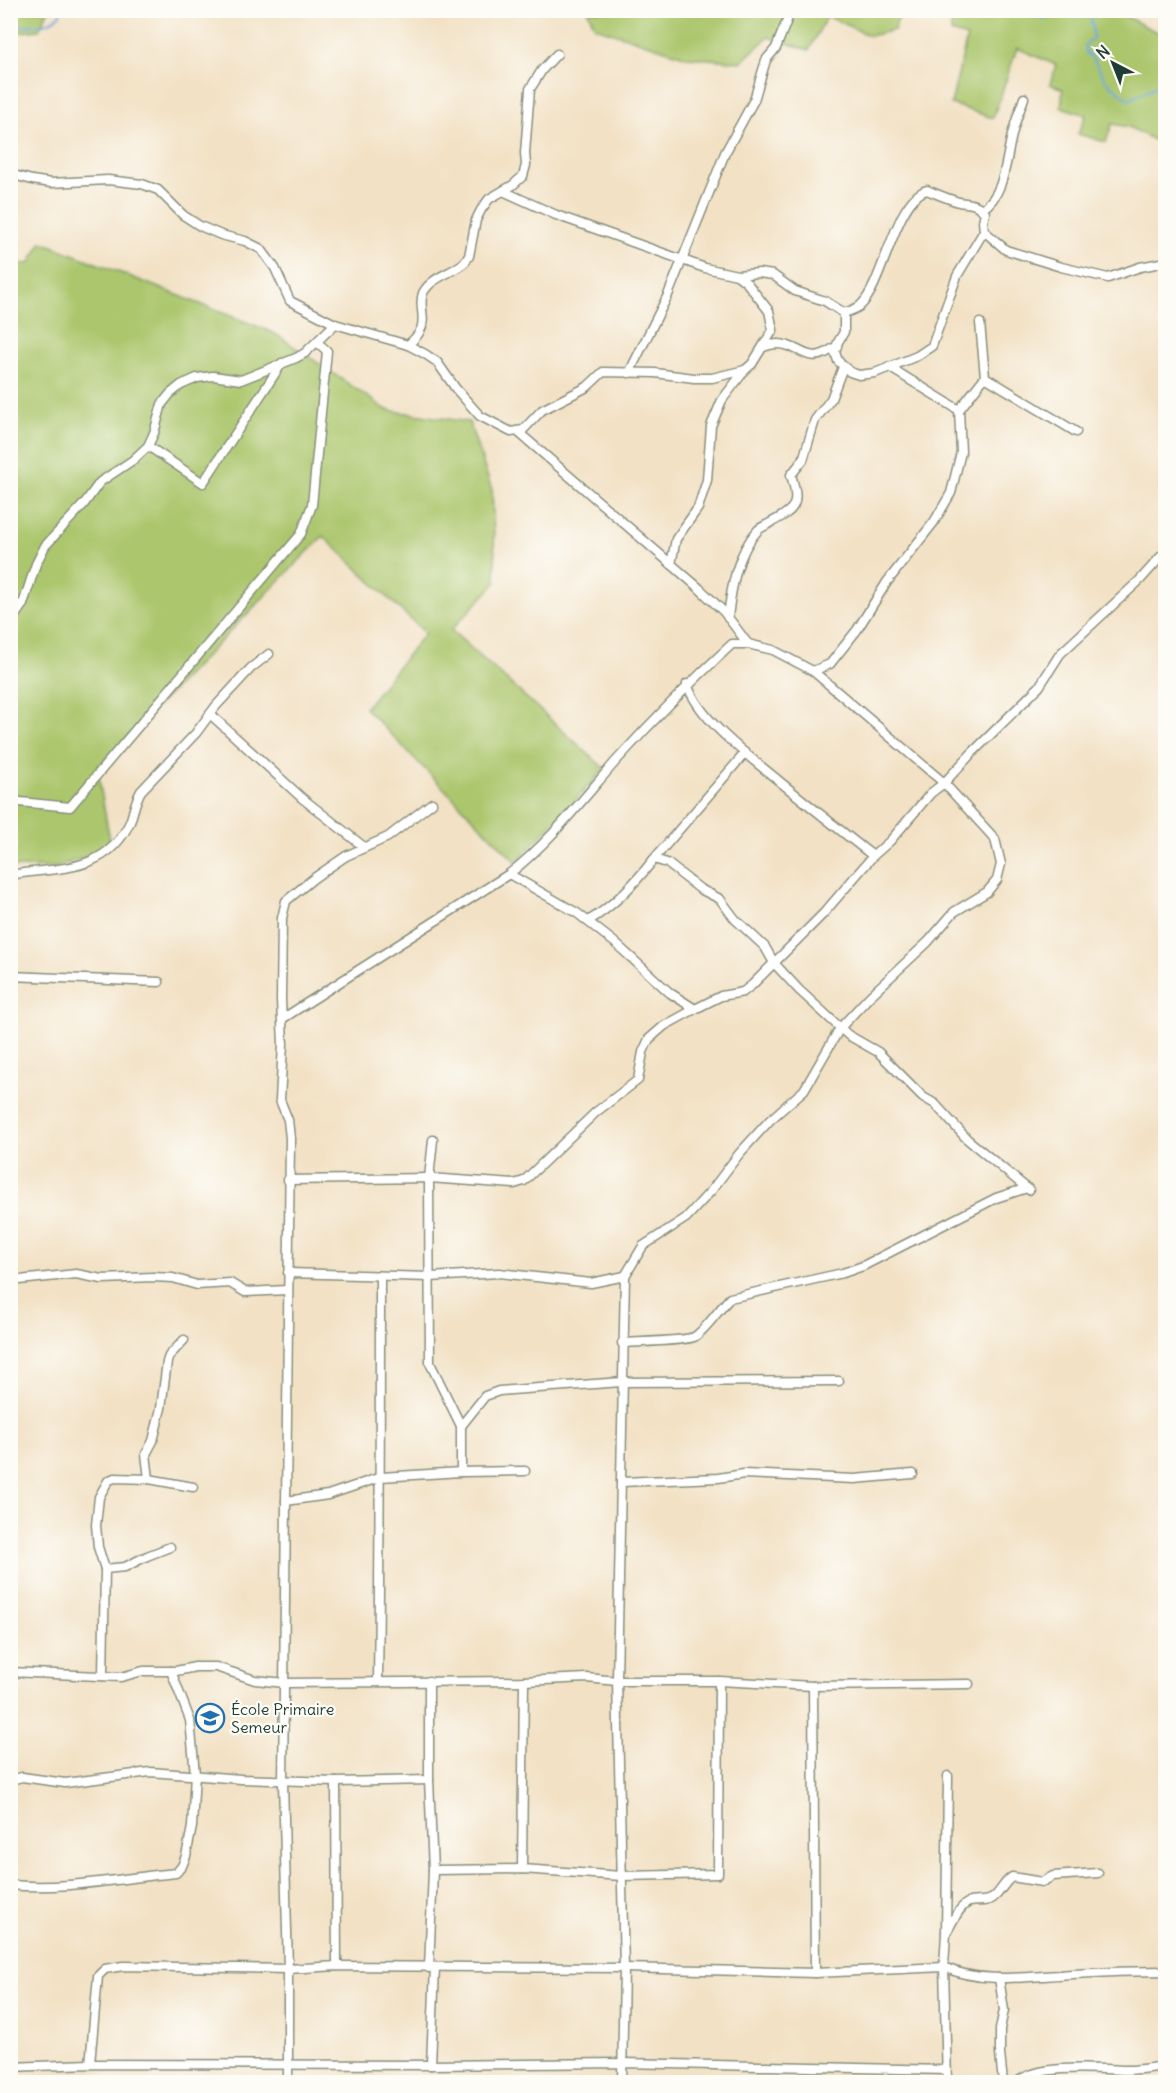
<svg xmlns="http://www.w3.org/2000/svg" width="1176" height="2093" font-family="Delius,sans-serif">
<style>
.green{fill:#abc66c;stroke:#658250;stroke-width:1.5}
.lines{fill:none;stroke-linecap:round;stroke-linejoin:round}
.stream{stroke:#6fa9df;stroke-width:2}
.minor-casing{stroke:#888f7c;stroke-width:11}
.minor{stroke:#fff;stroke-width:8}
.labels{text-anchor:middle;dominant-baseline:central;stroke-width:4.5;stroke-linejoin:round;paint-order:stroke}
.poi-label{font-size:16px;fill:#1f3d34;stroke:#fdfcf7;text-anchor:start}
</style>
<rect width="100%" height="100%" fill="#fdfcf7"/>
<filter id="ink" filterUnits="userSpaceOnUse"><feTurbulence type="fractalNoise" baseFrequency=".0167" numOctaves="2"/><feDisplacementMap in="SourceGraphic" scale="12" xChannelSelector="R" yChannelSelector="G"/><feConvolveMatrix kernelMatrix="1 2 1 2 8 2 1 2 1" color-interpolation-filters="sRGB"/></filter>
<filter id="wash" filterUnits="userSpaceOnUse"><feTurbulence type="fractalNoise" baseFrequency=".008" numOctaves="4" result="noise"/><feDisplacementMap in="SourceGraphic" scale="24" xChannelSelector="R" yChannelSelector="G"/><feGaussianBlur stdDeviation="1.35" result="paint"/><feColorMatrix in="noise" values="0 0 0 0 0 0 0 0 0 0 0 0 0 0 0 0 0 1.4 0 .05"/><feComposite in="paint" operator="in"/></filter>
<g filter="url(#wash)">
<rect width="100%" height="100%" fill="#f2e1c4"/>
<g class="green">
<path d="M11,10H48V11L39,30L11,33Z"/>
<path d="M1113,10L1165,36V146L1129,127L1112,124L1106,142L1078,134L1086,115L1061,107L1063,89L1050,84L1056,65L1017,48L993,118L951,104L967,37L951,32L952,11Z"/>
<path d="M440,11H486L455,21Z"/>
<path d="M588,11H901L894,30L870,36L827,16L809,50L768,37L741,62L687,57L595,27Z"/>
<path d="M42,242L274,333L387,410L469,422L492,490L496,583L451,630L605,769L516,862L365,708L425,633L323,536L97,768L111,847L55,868L11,867V263L29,264Z"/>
</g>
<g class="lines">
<g class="stream">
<path d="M1030,10L1040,18L1045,19L1049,15L1058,17L1091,16L1093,39L1085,44L1086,53L1093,59L1106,81L1129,100L1166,81"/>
<path d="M10,27C27,25 54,29 62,10"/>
</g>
</g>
</g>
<g filter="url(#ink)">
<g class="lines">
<g class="minor-casing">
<g id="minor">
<path d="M10,174L32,180L51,183L108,180L142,184L158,190L183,215L200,226L221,235L245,241L261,249L275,268L290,301L335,324L408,345L425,354L437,362L456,389L480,416L511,432L523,430L542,410L587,387L603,372L655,373L694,378H712L745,370L752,364L773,330L769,311L747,283L737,275"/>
<path d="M927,190C937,194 948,199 959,202C970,204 978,203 985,213L983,221L984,231L957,276L932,346L917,356L875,373L859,375L850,372L838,361L835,352L838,342L844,332V313C850,311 857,309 861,305C884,283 895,199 927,190Z"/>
<path d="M503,191L556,215L705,268L737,275L759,273L773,275L795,291L825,301L844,313"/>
<path d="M982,209C1005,196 1006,157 1012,135C1015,122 1020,110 1024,98"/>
<path d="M984,231L1006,250L1061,267L1108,278L1140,267L1166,262"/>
<path d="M408,345C412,341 418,336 420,331C427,319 418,305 423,293C431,277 453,273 465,262L469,256L476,220L481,210L489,199L513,185L523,176L526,165L525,153L530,89L542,70L557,54"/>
<path d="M763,347C792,336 801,360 820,355C825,354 832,349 837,346"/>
<path d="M889,367L959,410"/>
<path d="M629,373L668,295L725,153L754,100L766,60L776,48L791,10"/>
<path d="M985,377L1076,432"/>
<path d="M517,431L699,588L724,612L748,644"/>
<path d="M148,446L203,483L282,363"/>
<path d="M671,564L676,539L698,508L707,480L711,426L722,400L745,370"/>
<path d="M10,607L23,604"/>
<path d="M728,618C731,588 737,553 758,530C761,527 767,525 770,523C797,509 800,504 791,475L803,460L815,420L831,399L843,367"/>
<path d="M10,623L23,604L36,564L45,546L84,504L100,482L133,460L148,446L154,433L162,404L170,394L181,385L197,378L213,376L241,380L296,358L305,353L335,324"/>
<path d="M813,671L830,664L857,630L887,582L934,522L951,493L961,452L959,410L985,377L980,323"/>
<path d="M687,684C700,721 749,756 779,781C810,806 841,831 873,856"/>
<path d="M210,714L302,798L364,847"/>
<path d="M10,801L70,807L301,534L312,505L327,351L317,342"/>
<path d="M654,859L745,753"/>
<path d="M10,874H16C62,867 107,872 130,822C134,811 135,801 141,791L196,733L216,706L251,668L269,654"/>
<path d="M509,874L577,913L614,942L670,993L695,1009"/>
<path d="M588,921C614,906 636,882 654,859L667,863L700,889L720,899L735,919L765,947L774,963L799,990L848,1035L878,1052L923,1097L935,1104L967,1139L1029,1190"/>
<path d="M10,976L159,982"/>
<path d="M282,1019L509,874C550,842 582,800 616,761C653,720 692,681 732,644H748L773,650L813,671L944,783L995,839L1001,864L997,880L987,892L954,912L928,942L870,996L840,1028L804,1090L770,1120L739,1154L711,1191L686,1218L643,1246L625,1276L617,1681L624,1968L622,2082"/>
<path d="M433,1140L429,1178L430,1363L461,1426"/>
<path d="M288,1180L429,1178L514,1184L524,1181L596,1112L638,1080L643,1052L649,1039L664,1026L695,1009L721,996L743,992L752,985L823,914L873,856L890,841L931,793L944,783L971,754L1039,687L1060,654L1140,580L1166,551"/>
<path d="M288,1273L430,1277L499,1273L591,1283L625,1276"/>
<path d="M10,1281L76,1274L102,1279L153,1277L173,1278L197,1285L230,1283L245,1292L287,1290"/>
<path d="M622,1343C635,1342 686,1341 694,1337C704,1332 720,1308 730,1298L843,1273L863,1266L996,1198L1027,1188"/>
<path d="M461,1472V1426L485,1396L499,1391L622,1382L839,1381"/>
<path d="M149,1479L146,1454L153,1441L161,1408L167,1362L169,1356L184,1340"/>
<path d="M621,1482L718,1478L744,1474L854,1479L913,1474"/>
<path d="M286,1501L328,1495L381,1477L461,1472L525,1471"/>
<path d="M105,1569L98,1547L96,1525L99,1497L108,1481L114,1478L149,1479L193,1487"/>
<path d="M10,1672L121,1677L143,1671H176L195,1667H216L255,1680L285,1683L524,1681L587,1678L617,1681H719L813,1686L969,1684"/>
<path d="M103,1676L105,1569L125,1567L147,1556L170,1547"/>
<path d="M378,1681C380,1546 380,1411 380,1276"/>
<path d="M429,1681V1780L433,1870L429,1968"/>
<path d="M813,1686L815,1973"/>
<path d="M10,1780L22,1777L65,1783L150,1772L241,1779L336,1782L429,1780"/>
<path d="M336,1782L337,1966"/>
<path d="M522,1869L524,1681"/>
<path d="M433,1870L522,1869L622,1876L718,1874L719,1681"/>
<path d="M10,1885C66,1890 121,1878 176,1873L182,1866L186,1856L192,1827L195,1774L190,1720L171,1671"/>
<path d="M946,1933C952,1924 959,1905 970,1902C977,1900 986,1903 993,1898C1002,1891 1002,1884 1012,1877L1042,1882L1053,1876L1098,1873"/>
<path d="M999,1978L1004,2010L1000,2029V2054L1003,2082"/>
<path d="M90,2064L98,1976L105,1969L123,1966L288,1969L337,1966L624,1968L815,1973L944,1967C982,1985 1031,1976 1073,1974C1104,1972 1134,1971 1166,1971"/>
<path d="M431,2065L435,1967"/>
<path d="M10,2067L90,2064L431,2065L623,2063L946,2070"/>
<path d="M288,2082V1969L283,1781L290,1138L288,1120L280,1100L283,1044L281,1000L282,918L286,901L314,878L346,856L388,837L432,803"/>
<path d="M947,2082L944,1967L946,1933L948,1776"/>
<path d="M1017,2082C1040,2063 1098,2069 1128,2070C1140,2070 1153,2067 1166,2066"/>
</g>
</g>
<use href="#minor" class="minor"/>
</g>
</g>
<defs>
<g id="school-ring" transform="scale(1.5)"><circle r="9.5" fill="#fdfcf7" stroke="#1f6fb2" stroke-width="1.5"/><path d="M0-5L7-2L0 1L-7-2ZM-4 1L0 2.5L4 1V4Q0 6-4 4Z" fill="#1f6fb2"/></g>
</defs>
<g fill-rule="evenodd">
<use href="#school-ring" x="210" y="1718"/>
</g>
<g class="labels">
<g class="poi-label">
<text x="231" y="1709">École Primaire<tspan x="231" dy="18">Semeur</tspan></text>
</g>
</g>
<rect width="1176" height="2093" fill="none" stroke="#fdfcf7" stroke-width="36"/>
<g transform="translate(1113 63) rotate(318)" stroke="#fdfcf7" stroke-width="4.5" paint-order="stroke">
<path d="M0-4.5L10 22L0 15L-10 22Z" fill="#1f3d34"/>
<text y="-9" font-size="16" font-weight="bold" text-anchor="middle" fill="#1f3d34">N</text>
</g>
</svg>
